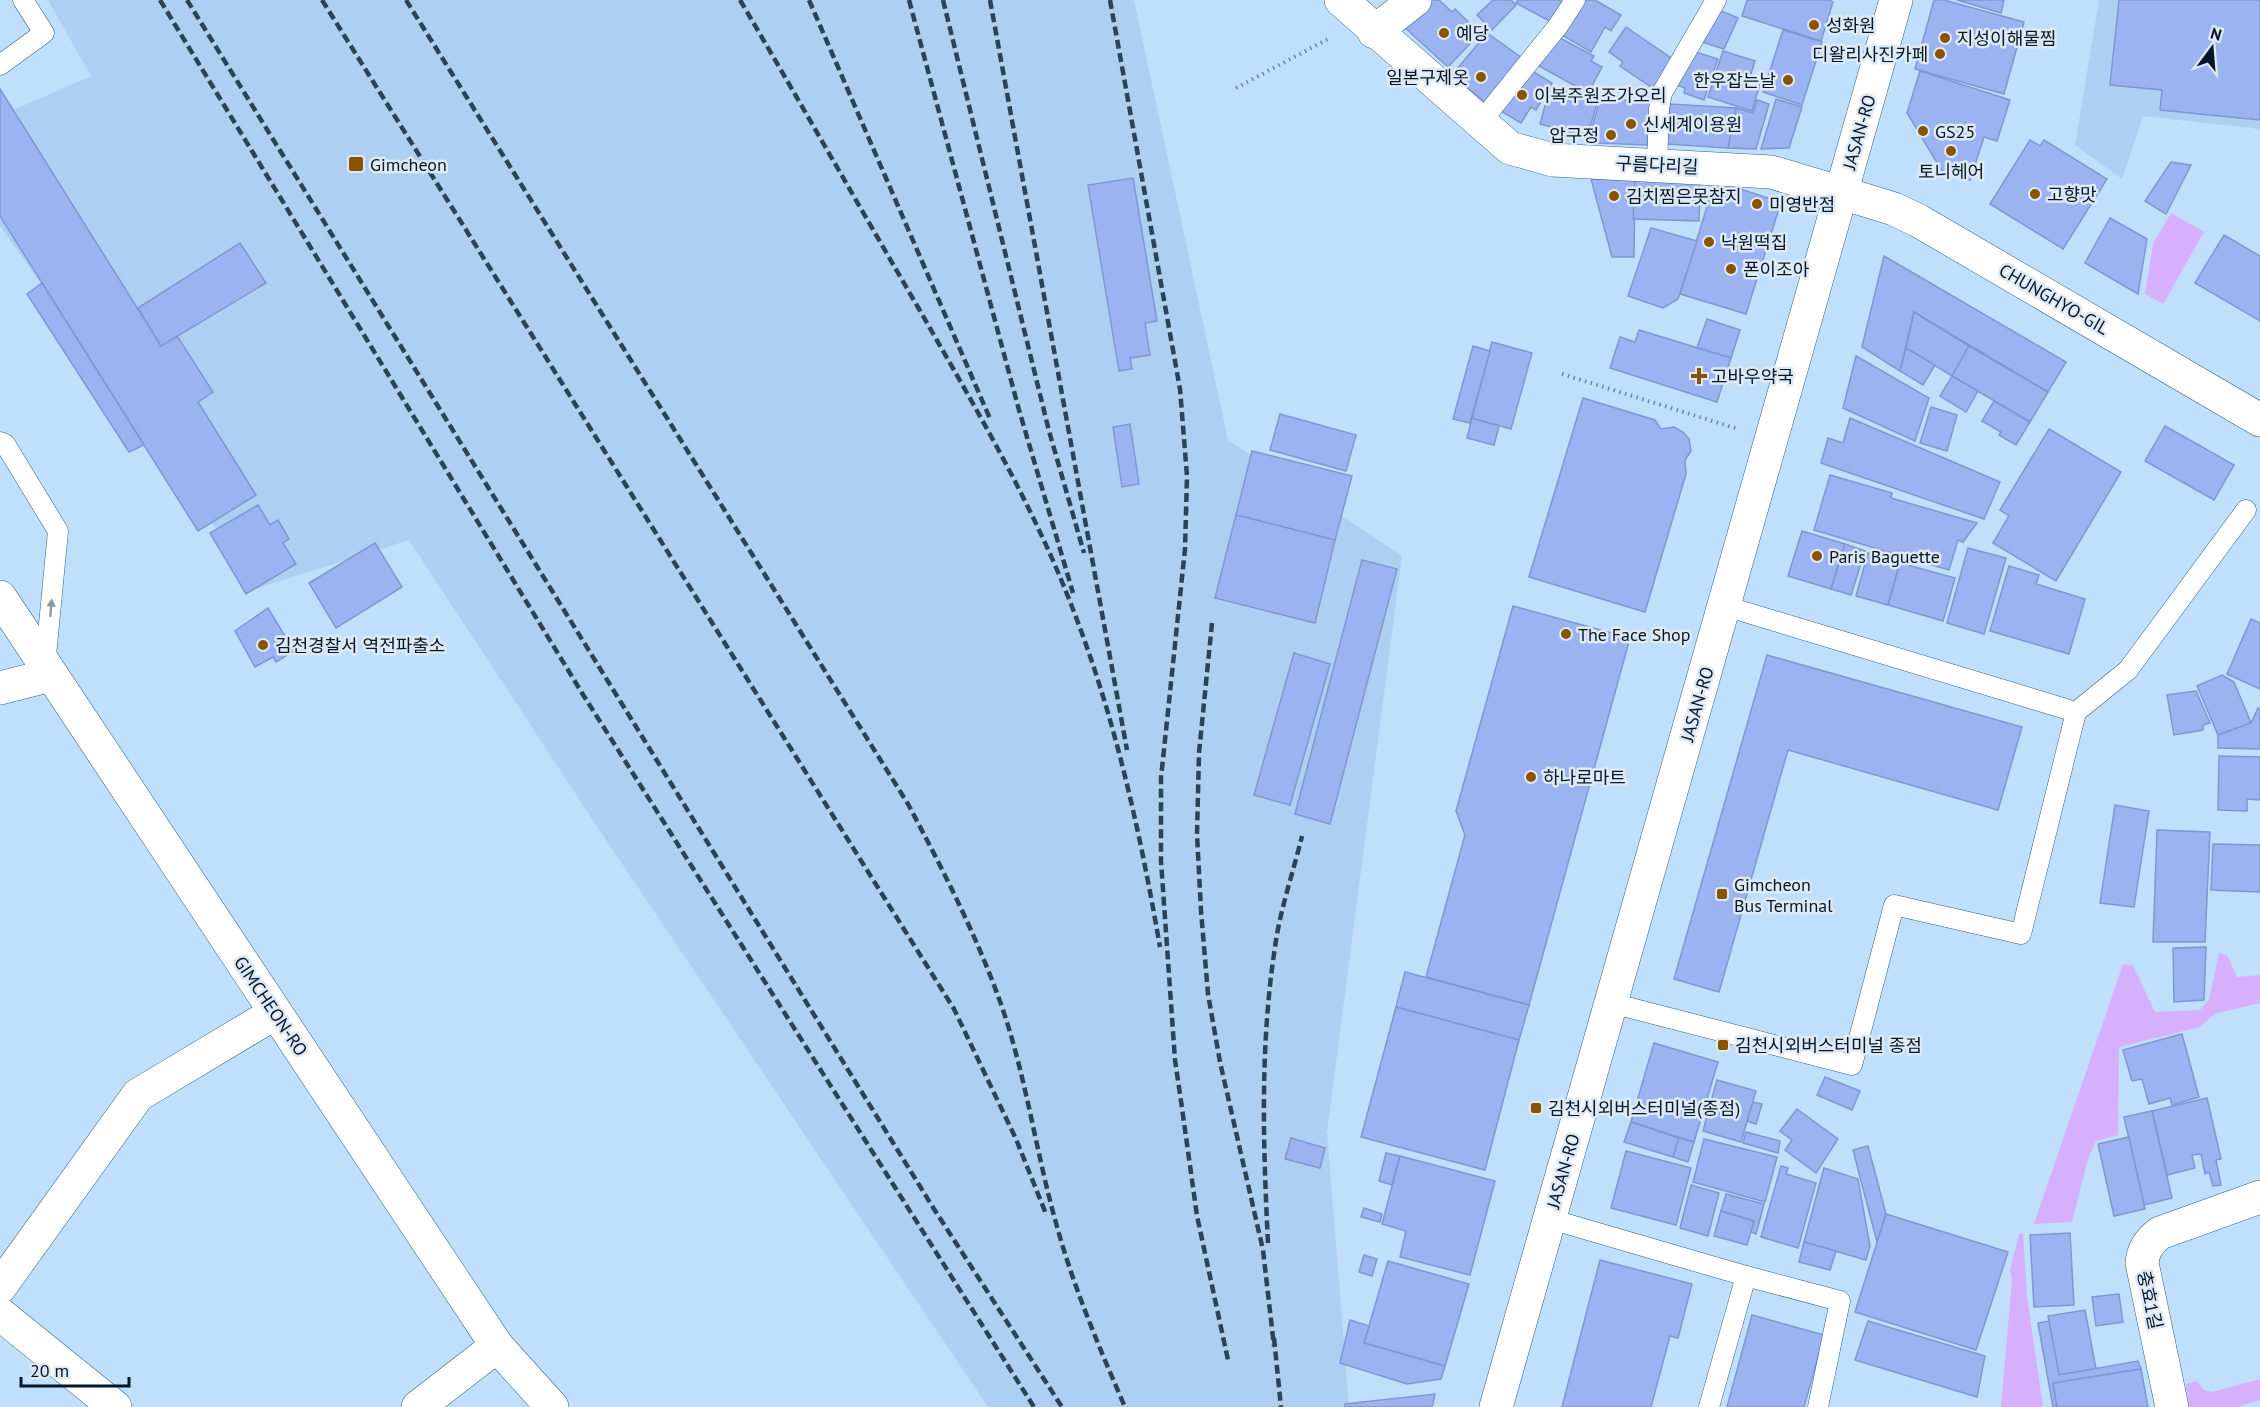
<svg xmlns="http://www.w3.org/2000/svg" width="2260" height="1407" font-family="'PT Sans','Noto Sans KR',sans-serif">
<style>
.built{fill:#adcff1}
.green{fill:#d7b0fd}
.building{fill:#9bb4f1;stroke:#7f97d1;stroke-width:1.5}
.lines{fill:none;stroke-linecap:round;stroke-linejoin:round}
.lane-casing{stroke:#2f628e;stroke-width:21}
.street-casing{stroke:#2f628e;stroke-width:34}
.secondary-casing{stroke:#2f628e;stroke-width:34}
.path{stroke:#6b869e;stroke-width:4;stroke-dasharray:1.5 4.5;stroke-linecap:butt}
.lane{stroke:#fff;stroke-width:20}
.street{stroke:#fff;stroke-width:33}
.secondary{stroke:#fff;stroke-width:33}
.rail{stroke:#2c4357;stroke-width:4.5;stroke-dasharray:9 4.5;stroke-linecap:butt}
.oneway{fill:#8e979f}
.poi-dot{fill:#895302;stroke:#dfe9f4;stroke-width:2}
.labels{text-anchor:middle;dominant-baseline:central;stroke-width:5;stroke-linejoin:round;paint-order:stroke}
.poi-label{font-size:18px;fill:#031729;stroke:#dfe9f4;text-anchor:start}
.street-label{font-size:18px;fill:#031729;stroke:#dfe9f4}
</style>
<rect width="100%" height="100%" fill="#bfdffd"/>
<g class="built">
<path d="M48,0H1134L1228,440L1402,556L1327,1132L1349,1407H988L600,831L409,540L258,588L0,226V116L91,76Z"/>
<path d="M2099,0H2260V129L2143,116L2122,179L2075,145Z"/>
</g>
<g class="green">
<path d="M2171,213L2204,232L2163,304L2145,294L2153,244Z"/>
<path d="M2219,953L2227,955L2237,977L2260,975V1003L2214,1014L2200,1027L2119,1047L2118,1135L2096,1141L2088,1159L2072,1222L2034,1224L2123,964L2133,966L2155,1012L2200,1010L2209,1000Z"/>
<path d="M2023,1233L2027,1297L2043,1407H2001L2012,1280L2010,1270L2019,1234Z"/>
<path d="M2260,1379V1400L2237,1407H2189L2186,1384L2197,1381L2204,1390L2212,1392Z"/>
</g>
<g class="building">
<path d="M1427,0H1439L1452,12L1455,9L1480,33L1448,67L1403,26Z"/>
<path d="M1493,0H1511L1516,5L1492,30L1477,15Z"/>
<path d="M1518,0H1559L1566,4L1555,24L1516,3Z"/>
<path d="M1582,0H1595L1621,15L1611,31L1605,27L1591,52L1562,35Z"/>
<path d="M1747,0H1829L1833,2L1821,41L1742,16Z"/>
<path d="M1934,0H1944L2024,22L2004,94L1915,69Z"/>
<path d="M1957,0H2004L2001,13Z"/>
<path d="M2119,0H2260V120L2160,110L2162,90L2110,85Z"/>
<path d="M1714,8L1738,18L1724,49L1699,41Z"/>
<path d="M1626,27L1674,60L1654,89L1620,66L1623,62L1609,52Z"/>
<path d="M1783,30L1822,42L1802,105L1763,92Z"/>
<path d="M1487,33L1525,60L1488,105L1452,75Z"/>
<path d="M1558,37L1594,56L1591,61L1602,67L1588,93L1539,66Z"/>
<path d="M1689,50L1718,59L1704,100L1684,93L1685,88L1677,85Z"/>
<path d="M1723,51L1755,61L1750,77L1761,81L1752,111L1708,97Z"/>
<path d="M1527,68L1552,83L1536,110L1531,107L1521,123L1501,111Z"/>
<path d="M1920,71L2010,100L1997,141L1984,137L1970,180L1942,171L1907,113Z"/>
<path d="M1550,87L1598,100L1587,137L1540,124Z"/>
<path d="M0,89L161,346L177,336L213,392L198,402L256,495L198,531L0,216Z"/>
<path d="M1650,96L1657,100L1647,145L1596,143L1588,140L1601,97L1647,103Z"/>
<path d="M1776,99L1802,107L1789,148L1761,149Z"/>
<path d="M1757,100L1769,104L1756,149L1728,148L1736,108L1753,113Z"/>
<path d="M1670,104L1736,108L1728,148L1667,144Z"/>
<path d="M2030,140L2040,146L2044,140L2107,179L2063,249L1990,204Z"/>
<path d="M2171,162L2191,165L2166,214L2145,201Z"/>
<path d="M1133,178L1157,321L1145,323L1150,355L1130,358L1132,369L1119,371L1088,185Z"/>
<path d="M1591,179L1635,180L1634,257H1612Z"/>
<path d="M1635,180L1700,183L1699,221L1633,219Z"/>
<path d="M1715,181L1781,202L1746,314L1680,294Z"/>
<path d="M2110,218L2147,239L2138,294L2085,263Z"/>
<path d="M1651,228L1697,241L1678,299L1663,308L1628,296Z"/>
<path d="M2224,235L2260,256V321L2195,283Z"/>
<path d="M240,243L266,283L161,346L138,308Z"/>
<path d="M1884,256L2066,362L2048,392L1914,312L1900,371L1862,347Z"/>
<path d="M42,283L144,445L129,452L27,294Z"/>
<path d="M1914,312L1969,346L1952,376L1906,348Z"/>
<path d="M1707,319L1740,330L1731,358L1697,348Z"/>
<path d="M1639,330L1731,358L1717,402L1610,368L1620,337L1635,342Z"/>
<path d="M1492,342L1532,353L1511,429L1472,418Z"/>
<path d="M1473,346L1490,351L1470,423L1453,419Z"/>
<path d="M1969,346L2048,392L2030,422L1952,376Z"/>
<path d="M1906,348L1935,365L1923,385L1900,371Z"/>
<path d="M1856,356L1929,398L1915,441L1843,408Z"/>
<path d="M1952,376L1978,391L1966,412L1940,396Z"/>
<path d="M1583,398L1655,420L1661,429L1674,427L1683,432L1689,439L1691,451L1685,460L1686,474L1645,612L1529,577Z"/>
<path d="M1994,401L2030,422L2016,445L1999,435L2001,432L1982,421Z"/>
<path d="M1931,407L1957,415L1947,451L1920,443Z"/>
<path d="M1280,414L1356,435L1346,471L1270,450Z"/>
<path d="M1472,418L1499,426L1494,445L1467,438Z"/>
<path d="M1850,418L2000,482L1984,519L1821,463L1828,438L1843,443Z"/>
<path d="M1130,424L1139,484L1122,487L1113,427Z"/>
<path d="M2165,426L2234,465L2214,500L2145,461Z"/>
<path d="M2049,429L2121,472L2056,581L1993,543L2009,516L2000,510Z"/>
<path d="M1252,451L1352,476L1335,540L1236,515Z"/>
<path d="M1830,475L1892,493L1891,498L1977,523L1963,542L1958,540L1949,570L1814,530Z"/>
<path d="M258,505L270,525L278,520L289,539L283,543L296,564L246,594L210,533Z"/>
<path d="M1236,515L1335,540L1315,623L1215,598Z"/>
<path d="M1802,531L1845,544L1831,589L1788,576Z"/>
<path d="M375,543L402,587L336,628L309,583Z"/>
<path d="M1845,544L1865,551L1851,595L1831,589Z"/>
<path d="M1968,548L2006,558L1984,634L1947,623Z"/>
<path d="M1868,553L1900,563L1888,605L1856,596Z"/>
<path d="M1362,560L1397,569L1330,824L1295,814Z"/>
<path d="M1900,563L1955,578L1943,621L1888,605Z"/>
<path d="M2009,566L2039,575L2036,584L2085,599L2069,654L1990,631Z"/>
<path d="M1513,606L1630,638L1529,1005L1426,977L1465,835L1456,811Z"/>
<path d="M268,608L294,651L276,662L273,657L255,667L235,631Z"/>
<path d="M2251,619L2260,623V689L2227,674Z"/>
<path d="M1294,653L1330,664L1290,805L1254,795Z"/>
<path d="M1767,655L2022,727L1998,810L1788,750L1719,992L1674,979Z"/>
<path d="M2222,675L2234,682L2251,723L2218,735L2197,686Z"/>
<path d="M2196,691L2210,723L2203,725V730L2174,735L2167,695Z"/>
<path d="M2258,708L2260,709V749L2218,748V735L2251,723Z"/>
<path d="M2219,756L2260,757V800L2247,799V811L2218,810Z"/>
<path d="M2115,805L2149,811L2134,907L2100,903Z"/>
<path d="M2157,830L2210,832L2205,942H2153Z"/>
<path d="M2213,844L2260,845V892L2211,890Z"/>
<path d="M2206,947L2204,1000L2174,1002L2173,948Z"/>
<path d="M1405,972L1529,1005L1519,1040L1396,1007Z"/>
<path d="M1396,1007L1519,1040L1485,1170L1361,1137Z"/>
<path d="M2182,1034L2199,1097L2172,1105L2170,1098L2149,1104L2142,1079L2132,1081L2123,1050Z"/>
<path d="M1654,1043L1718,1062L1694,1142L1631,1122Z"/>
<path d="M1825,1077L1860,1091L1852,1110L1817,1095Z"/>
<path d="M1717,1080L1756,1091L1741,1142L1703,1131Z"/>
<path d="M2207,1098L2221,1159L2216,1160L2221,1185L2213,1186L2209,1172L2205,1174L2201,1154L2192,1155L2195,1168L2167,1175L2152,1111Z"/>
<path d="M1753,1102L1762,1104L1756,1124L1747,1121Z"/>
<path d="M1797,1109L1838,1139L1816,1173L1785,1150L1792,1140L1780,1131Z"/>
<path d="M2152,1111L2172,1198L2144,1205L2124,1117Z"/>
<path d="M1631,1122L1679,1138L1673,1157L1624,1142Z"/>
<path d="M1746,1132L1780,1141L1778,1153L1743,1143Z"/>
<path d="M2129,1137L2145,1209L2114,1216L2098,1144Z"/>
<path d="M1291,1138L1325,1148L1320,1168L1285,1159Z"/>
<path d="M1679,1138L1694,1142L1688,1162L1673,1157Z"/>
<path d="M1704,1139L1777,1157L1765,1202L1693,1182Z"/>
<path d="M1868,1146L1886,1214L1877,1242L1853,1150Z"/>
<path d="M1626,1151L1691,1168L1676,1225L1611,1208Z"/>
<path d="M1386,1153L1400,1156L1392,1185L1379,1181Z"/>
<path d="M1400,1156L1495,1181L1470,1275L1400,1257L1406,1231L1382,1224Z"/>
<path d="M1781,1166L1788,1168L1786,1174L1816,1183L1798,1248L1761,1237Z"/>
<path d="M1824,1168L1858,1179L1870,1246L1866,1260L1804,1242Z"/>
<path d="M1691,1185L1719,1193L1708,1236L1680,1228Z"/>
<path d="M1726,1194L1764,1204L1756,1234L1751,1232L1754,1221L1721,1211Z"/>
<path d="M1364,1208L1382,1214L1380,1222L1361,1217Z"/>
<path d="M1721,1211L1754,1221L1747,1245L1714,1236Z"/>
<path d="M1886,1214L2008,1252L1976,1350L1855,1312Z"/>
<path d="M2070,1233L2074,1305L2034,1307L2030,1235Z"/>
<path d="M1804,1242L1836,1251L1830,1270L1799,1262Z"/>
<path d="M1364,1255L1377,1259L1372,1276L1359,1272Z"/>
<path d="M1600,1260L1692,1284L1678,1338L1670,1336L1651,1407H1562Z"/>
<path d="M1388,1261L1469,1284L1445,1366L1364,1343Z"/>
<path d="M2119,1294L2123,1322L2096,1326L2092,1297Z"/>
<path d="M2085,1310L2096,1369L2059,1375L2048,1316Z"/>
<path d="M1752,1315L1824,1335L1804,1407H1727Z"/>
<path d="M1350,1320L1369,1326L1364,1343L1445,1366L1441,1379L1407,1384L1340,1363Z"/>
<path d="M1868,1321L1985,1356L1977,1397L1855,1360Z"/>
<path d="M2049,1321L2059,1375L2138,1361L2141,1369L2053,1383L2057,1407H2053L2038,1323Z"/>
<path d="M2141,1369L2148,1407H2057L2053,1383Z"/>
<path d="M1435,1394L1432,1407H1345V1404Z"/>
</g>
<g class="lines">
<g class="lane-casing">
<g id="lane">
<path d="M0,65L44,33L23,0"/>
<path d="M1480,123L1558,26L1575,0"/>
<path d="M1657,165L1659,109L1662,93L1716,0"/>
<path d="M0,442L5,444L58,531L45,666"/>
<path d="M2076,712L2128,670L2246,510"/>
<path d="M1611,1003L1852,1065L1894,905L2021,934L2076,712L1725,606"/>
<path d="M1550,1219L1746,1276L1709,1407"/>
<path d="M1746,1276L1840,1301L1818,1407"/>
</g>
</g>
<g class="street-casing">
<g id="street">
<path d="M1341,0L1510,148L1553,160L1771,172L1842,193"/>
<path d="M1374,32L1415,0"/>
<path d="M0,688L51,675"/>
<path d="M0,1287L138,1095L275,1013"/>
<path d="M0,1314L115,1407"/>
<path d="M418,1407L497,1346"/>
<path d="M2172,1407L2142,1263C2143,1250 2149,1241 2160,1233L2260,1197"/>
</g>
</g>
<g class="secondary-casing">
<g id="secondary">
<path d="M1842,193L1894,209L1919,221L2260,420"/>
<path d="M0,597L497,1346L552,1407"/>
<path d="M1496,1407L1896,0"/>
</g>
</g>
<g class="path">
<path d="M1236,88L1330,38"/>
<path d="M1562,374L1738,429"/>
</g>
<use href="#lane" class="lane"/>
<use href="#street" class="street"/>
<use href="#secondary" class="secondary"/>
<g class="rail">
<path d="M160,0L582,693L1034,1407"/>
<path d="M187,0L934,1209L1062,1407"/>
<path d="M322,0L954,1009L1016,1139L1046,1214"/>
<path d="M406,0L908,804C943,870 977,936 1002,1007C1026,1077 1036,1152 1056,1223C1073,1286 1099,1347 1125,1407"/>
<path d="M740,0C800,102 859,206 919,309C975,407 1034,506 1074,612C1116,721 1140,832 1160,947"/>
<path d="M809,0L991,421"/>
<path d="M909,0L1019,410L1073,593"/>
<path d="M943,0L1049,431L1084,553"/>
<path d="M990,0L1127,750"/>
<path d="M1110,0L1180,389L1187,476L1185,549L1161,778V861L1175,1060L1182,1108L1197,1216L1228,1360"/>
<path d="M1212,623L1199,753L1197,834L1201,911L1208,994L1220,1062L1263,1250L1274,1346"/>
<path d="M1268,1243C1263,1144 1260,1045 1275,947C1280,910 1293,873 1302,836"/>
<path d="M1274,1338L1281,1407"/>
</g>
</g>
<defs><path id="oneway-solid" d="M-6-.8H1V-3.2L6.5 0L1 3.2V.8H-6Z" transform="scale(1.5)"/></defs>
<use class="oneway" href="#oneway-solid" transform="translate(51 608) rotate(-85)"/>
<g class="poi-dot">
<circle cx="1814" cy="25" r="6"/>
<circle cx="1444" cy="33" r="6"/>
<circle cx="1945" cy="38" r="6"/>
<circle cx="1940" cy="54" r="6"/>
<circle cx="1481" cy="77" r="6"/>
<circle cx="1788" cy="80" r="6"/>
<circle cx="1522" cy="95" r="6"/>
<circle cx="1631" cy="124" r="6"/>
<circle cx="1923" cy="131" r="6"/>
<circle cx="1611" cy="135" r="6"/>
<circle cx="1951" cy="151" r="6"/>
<rect x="348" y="156" width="16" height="16" rx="3"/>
<circle cx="2035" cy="194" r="6"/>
<circle cx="1614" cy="196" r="6"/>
<circle cx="1757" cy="204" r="6"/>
<circle cx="1709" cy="242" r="6"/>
<circle cx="1731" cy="269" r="6"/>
<path d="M1696 367h6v6h6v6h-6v6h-6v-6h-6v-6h6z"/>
<circle cx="1817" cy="556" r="6"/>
<circle cx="1566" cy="634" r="6"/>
<circle cx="263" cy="645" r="6"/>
<circle cx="1531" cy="777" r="6"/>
<rect x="1716" y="888" width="12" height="12" rx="3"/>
<rect x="1717" y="1039" width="12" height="12" rx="3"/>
<rect x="1530" y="1102" width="12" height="12" rx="3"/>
</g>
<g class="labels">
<g class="poi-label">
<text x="1826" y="25">성화원</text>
<text x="1456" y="33">예당</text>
<text x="1957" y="38">지성이해물찜</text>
<text x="1928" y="54" text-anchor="end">디왈리사진카페</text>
<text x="1469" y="77" text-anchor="end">일본구제옷</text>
<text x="1776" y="80" text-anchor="end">한우잡는날</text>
<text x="1534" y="95">이복주원조가오리</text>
<text x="1643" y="124">신세계이용원</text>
<text x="1935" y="131">GS25</text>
<text x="1599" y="135" text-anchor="end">압구정</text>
<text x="370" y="164">Gimcheon</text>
<text x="1951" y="171" text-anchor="middle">토니헤어</text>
<text x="2047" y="194">고향맛</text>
<text x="1626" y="196">김치찜은못참지</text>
<text x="1769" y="204">미영반점</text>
<text x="1721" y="242">낙원떡집</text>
<text x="1743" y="269">폰이조아</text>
<text x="1711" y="376">고바우약국</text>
<text x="1829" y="556">Paris Baguette</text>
<text x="1578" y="634">The Face Shop</text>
<text x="275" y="645">김천경찰서 역전파출소</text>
<text x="1543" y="777">하나로마트</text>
<text x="1734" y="884">Gimcheon<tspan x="1734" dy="21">Bus Terminal</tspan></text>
<text x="1735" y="1045">김천시외버스터미널 종점</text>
<text x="1548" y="1108">김천시외버스터미널(종점)</text>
</g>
<g class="street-label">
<text transform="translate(1859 132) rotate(-74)">JASAN-RO</text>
<text transform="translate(1657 165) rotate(3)">구름다리길</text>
<text transform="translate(2054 299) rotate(30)">CHUNGHYO-GIL</text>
<text transform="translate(1697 704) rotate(-74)">JASAN-RO</text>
<text transform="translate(271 1006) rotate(56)">GIMCHEON-RO</text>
<text transform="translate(1563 1171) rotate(-74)">JASAN-RO</text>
<text transform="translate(2150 1300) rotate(78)">충효1길</text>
</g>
</g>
<g transform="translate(2212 48) rotate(16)" stroke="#dfe9f4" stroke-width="4.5" paint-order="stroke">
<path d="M0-4.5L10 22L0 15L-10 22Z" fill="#031729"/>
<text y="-9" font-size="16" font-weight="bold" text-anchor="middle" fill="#031729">N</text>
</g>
<path d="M21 1377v9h108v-9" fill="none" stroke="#031729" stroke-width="3"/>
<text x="30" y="1377" font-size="18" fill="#031729" stroke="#dfe9f4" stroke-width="4.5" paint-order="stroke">20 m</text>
</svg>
